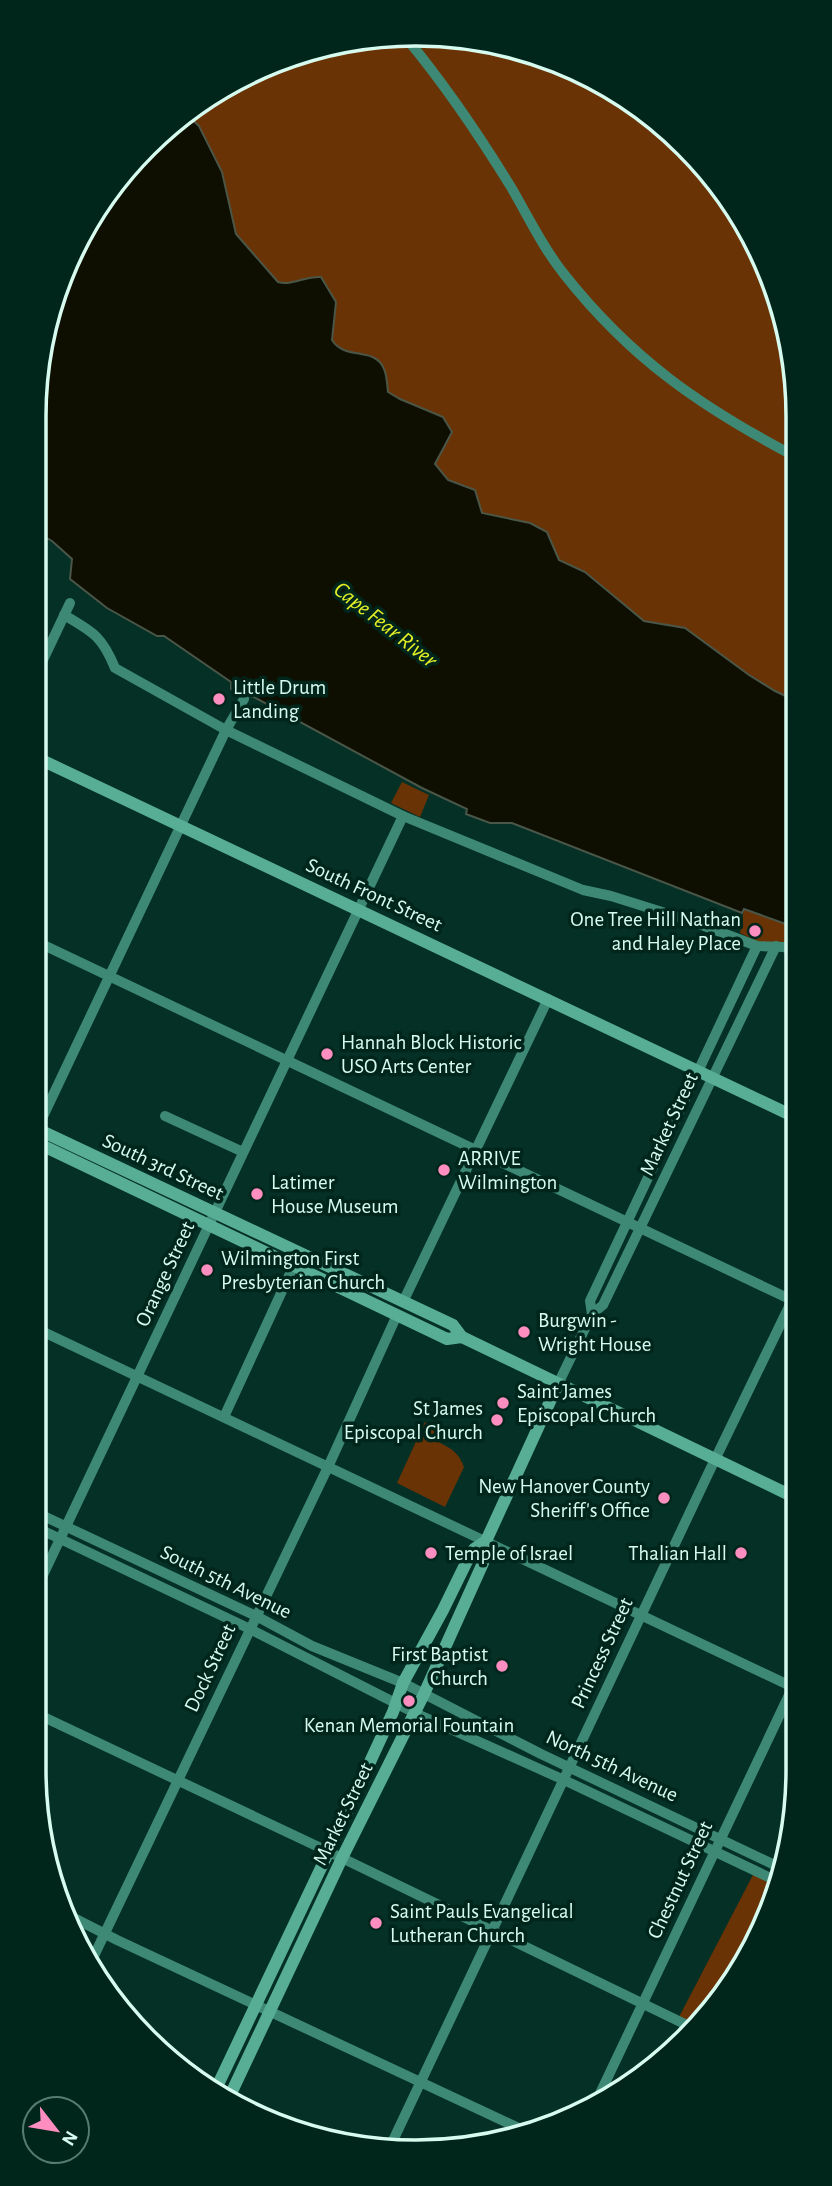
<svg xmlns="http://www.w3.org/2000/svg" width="832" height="2186" font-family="'Alegreya Sans',sans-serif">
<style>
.green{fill:#6a3305}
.water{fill:#0e0f01;stroke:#4a5648;stroke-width:2}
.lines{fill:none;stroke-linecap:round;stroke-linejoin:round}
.minor{stroke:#3e8975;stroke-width:10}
.major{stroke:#58ae95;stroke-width:12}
.poi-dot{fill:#fd8ebf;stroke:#00261c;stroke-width:2.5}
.labels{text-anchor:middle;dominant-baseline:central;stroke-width:7;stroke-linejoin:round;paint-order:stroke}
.poi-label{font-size:21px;fill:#d7fbef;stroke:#00261c;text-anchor:start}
.street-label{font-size:21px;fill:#d7fbef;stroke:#00261c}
.water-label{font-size:23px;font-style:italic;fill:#e3ee27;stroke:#00261c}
.rim{fill:none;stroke:#d7fbef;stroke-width:3.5}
</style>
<rect width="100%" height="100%" fill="#053026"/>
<g class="green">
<path d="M366,36L515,46L608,85L703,163L759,247L795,366L796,701L775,691L749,675L685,628L644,621L585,572L559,560L547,532L530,523L482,513L475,490L448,480L435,464L451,432L388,392C387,385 387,375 384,369C375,346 345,361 332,340L336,302L321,277C305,276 292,286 278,282L236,234L222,172L188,116L225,84Z"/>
<path d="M402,782L429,795L420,817L391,803Z"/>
<path d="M744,909L797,928V948L758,942L740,933Z"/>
<path d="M425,1422L445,1432L440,1443C453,1449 459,1454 464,1467L445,1507L397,1483Z"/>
<path d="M754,1873L778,1884L720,2003L694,2027L678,2019Z"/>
</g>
<path class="water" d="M188,116L199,126L222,172L236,234L278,282C292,286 305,276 321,277L336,302L332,340C345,361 375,346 384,369C387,375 387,385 388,392L400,399L443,417L452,432L435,464L448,480L475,490L482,513L530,523L547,532L559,560L585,572L644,621L685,628L749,675L775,691L796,701L797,928L744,909L742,913L512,823H490L466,814L467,809L422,788L254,697L238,695L231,689V682L164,636H157L107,608L70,579L72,559L52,541L33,530V416L46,317L113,183Z"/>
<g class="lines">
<g class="minor">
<path d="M407,39C446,86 479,135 511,187C528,216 543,248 564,274C631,359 701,407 796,457"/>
<path d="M64,615C93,632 102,636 115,668L226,730L403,816L583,890L611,896L694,922L757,946L784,947L797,952"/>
<path d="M33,681L70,603"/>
<path d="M33,940L798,1303"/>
<path d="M165,1116L243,1152"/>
<path d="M37,1129L226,730L244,699"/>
<path d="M403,1302L548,999"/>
<path d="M592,1314L590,1301L757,946"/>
<path d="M33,1327L799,1690"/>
<path d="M558,1384L592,1314L603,1305L776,946"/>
<path d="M224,1417L294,1265"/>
<path d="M33,1511L256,1616L312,1646L403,1683L541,1754L785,1870"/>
<path d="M33,1526L250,1629L415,1713L564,1780L779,1882"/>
<path d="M33,1596L403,816"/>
<path d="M33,1712L342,1858L693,2028"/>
<path d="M66,1914L117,1940L525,2131"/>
<path d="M92,1960L328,1467L397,1315"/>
<path d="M596,2102L799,1674"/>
<path d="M389,2149L708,1474L798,1288"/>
</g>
<g class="major">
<path d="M33,756L797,1118"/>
<path d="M33,1127L453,1325L462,1337L798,1499"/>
<path d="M33,1141L447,1339L462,1337"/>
<path d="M214,2093L329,1851L393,1712L403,1683L443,1610L466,1563L474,1549L486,1541"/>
<path d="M227,2102L342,1858L424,1694L483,1563L486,1541L558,1384"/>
</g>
</g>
<g class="poi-dot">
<circle cx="219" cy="699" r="7"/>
<circle cx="755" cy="931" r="7"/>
<circle cx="327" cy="1054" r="7"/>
<circle cx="444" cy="1170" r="7"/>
<circle cx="257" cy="1194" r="7"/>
<circle cx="207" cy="1270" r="7"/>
<circle cx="524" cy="1332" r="7"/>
<circle cx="503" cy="1403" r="7"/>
<circle cx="497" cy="1420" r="7"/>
<circle cx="664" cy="1498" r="7"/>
<circle cx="431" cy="1553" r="7"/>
<circle cx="741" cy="1553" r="7"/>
<circle cx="502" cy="1666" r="7"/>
<circle cx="409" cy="1701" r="7"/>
<circle cx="376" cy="1923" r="7"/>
</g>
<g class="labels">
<g class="poi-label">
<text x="233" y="687">Little Drum<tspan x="233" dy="24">Landing</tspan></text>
<text x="741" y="919" text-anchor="end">One Tree Hill Nathan<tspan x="741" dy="24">and Haley Place</tspan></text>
<text x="341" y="1042">Hannah Block Historic<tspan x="341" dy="24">USO Arts Center</tspan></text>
<text x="458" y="1158">ARRIVE<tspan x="458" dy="24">Wilmington</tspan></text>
<text x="271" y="1182">Latimer<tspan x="271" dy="24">House Museum</tspan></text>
<text x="221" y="1258">Wilmington First<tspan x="221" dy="24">Presbyterian Church</tspan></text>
<text x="538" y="1320">Burgwin -<tspan x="538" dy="24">Wright House</tspan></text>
<text x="517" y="1391">Saint James<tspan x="517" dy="24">Episcopal Church</tspan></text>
<text x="483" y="1408" text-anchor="end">St James<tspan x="483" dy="24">Episcopal Church</tspan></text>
<text x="650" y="1486" text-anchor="end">New Hanover County<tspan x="650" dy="24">Sheriff's Office</tspan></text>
<text x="445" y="1553">Temple of Israel</text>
<text x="727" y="1553" text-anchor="end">Thalian Hall</text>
<text x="488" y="1654" text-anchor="end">First Baptist<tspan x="488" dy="24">Church</tspan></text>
<text x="409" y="1725" text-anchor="middle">Kenan Memorial Fountain</text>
<text x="390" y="1911">Saint Pauls Evangelical<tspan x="390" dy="24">Lutheran Church</tspan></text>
</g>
<g class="street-label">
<text transform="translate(374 895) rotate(25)">South Front Street</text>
<text transform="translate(669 1124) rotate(-65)">Market Street</text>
<text transform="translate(163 1167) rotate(25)">South 3rd Street</text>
<text transform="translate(165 1274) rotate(-65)">Orange Street</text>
<text transform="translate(226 1582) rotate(26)">South 5th Avenue</text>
<text transform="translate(602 1653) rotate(-65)">Princess Street</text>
<text transform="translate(210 1668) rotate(-65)">Dock Street</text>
<text transform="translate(612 1766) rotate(25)">North 5th Avenue</text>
<text transform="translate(343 1814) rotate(-64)">Market Street</text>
<text transform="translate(680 1880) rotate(-65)">Chestnut Street</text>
</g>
<g class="water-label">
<text transform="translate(385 625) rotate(38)">Cape Fear River</text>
</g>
</g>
<path d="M0 0H832V2186H0ZM416 46H416A370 370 0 0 1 786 416V1770A370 370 0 0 1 416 2140H416A370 370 0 0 1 46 1770V416A370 370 0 0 1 416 46Z" fill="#00261c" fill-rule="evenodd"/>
<path class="rim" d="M416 46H416A370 370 0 0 1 786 416V1770A370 370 0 0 1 416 2140H416A370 370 0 0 1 46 1770V416A370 370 0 0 1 416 46Z"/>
<g transform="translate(56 2130) rotate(121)"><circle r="33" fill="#00261c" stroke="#567b70" stroke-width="2"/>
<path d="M0-5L12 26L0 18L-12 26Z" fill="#fd8ebf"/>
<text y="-10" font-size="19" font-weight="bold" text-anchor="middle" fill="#d7fbef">N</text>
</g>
</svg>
